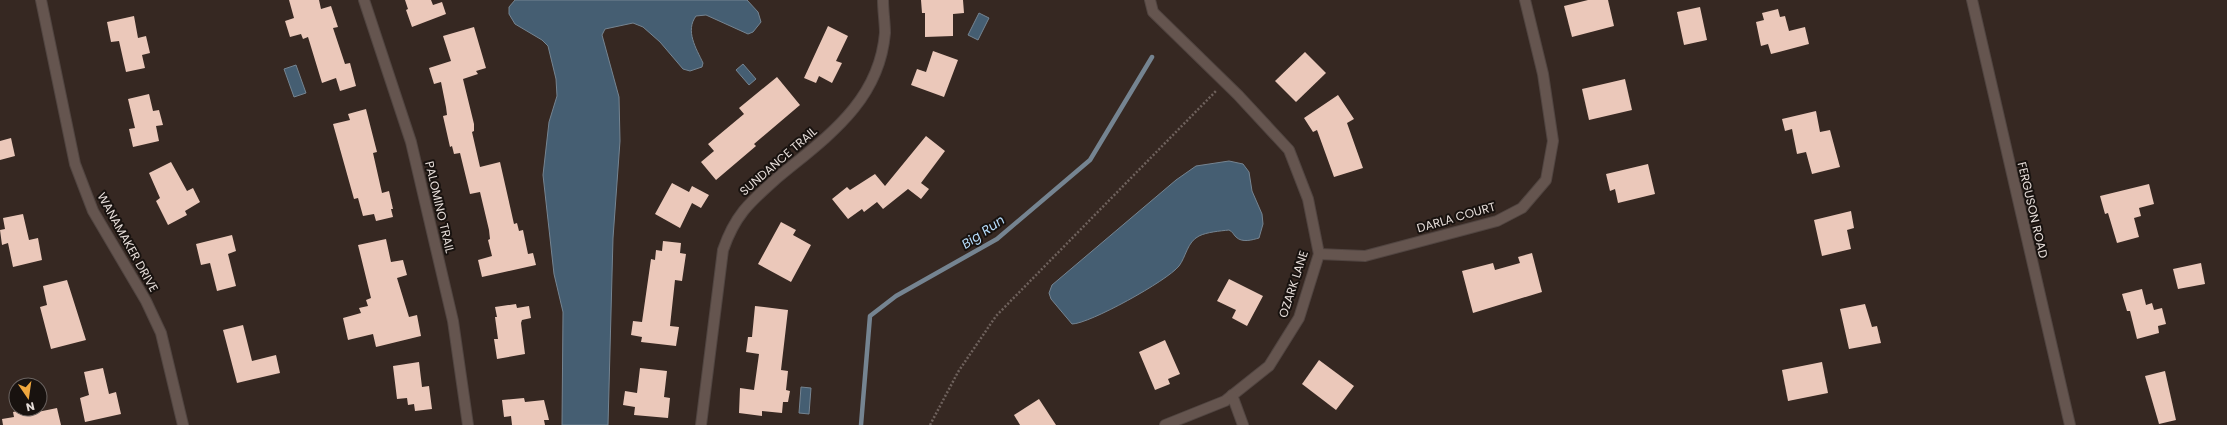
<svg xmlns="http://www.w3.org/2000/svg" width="2227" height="425" font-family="Poppins,sans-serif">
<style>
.water{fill:#455e72;stroke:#758491}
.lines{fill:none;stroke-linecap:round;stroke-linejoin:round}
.stream{stroke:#758491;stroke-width:4.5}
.building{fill:#ebc8ba}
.street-casing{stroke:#514541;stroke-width:12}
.path{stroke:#6f625d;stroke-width:2.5;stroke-dasharray:2 2;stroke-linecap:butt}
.street{stroke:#65554f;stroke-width:10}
.labels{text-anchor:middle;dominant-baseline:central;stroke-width:4;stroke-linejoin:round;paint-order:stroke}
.street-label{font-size:12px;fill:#e6ddd9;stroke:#18120f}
.water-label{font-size:13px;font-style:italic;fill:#b5dbfa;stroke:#18120f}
</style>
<rect width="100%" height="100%" fill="#362822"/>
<g class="water">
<path d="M515,0H747L758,12L761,22L753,32L748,34L706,15L696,16C685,31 696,48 703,63L702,67L690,71L683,69L660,42L643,27L633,23L605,29L602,35L619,97L620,141L613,238L608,425H562L563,312L554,274L543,175L549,122L557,96L556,79L548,46L542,40L515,24L509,14V7Z"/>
<path d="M979,13L989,18L978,40L968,35Z"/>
<path d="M743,64L756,79L749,85L736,70Z"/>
<path d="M296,65L306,93L294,97L284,69Z"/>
<path d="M1229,161L1243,164L1249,172L1252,191L1262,214L1263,224L1259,238C1252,240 1242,243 1236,237C1233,234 1233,232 1229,230C1220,231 1207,232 1199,236C1187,242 1186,257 1179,266C1167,281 1089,324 1072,324L1051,299L1049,293L1052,285L1176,180L1196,166Z"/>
<path d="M801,387L811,388L809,414L799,413Z"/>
</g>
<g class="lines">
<path class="stream" d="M861,425L870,316L896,296L997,239L1090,160L1152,57"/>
</g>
<g class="building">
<path d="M289,0H319L321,9L331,6L338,27L333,28L345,64L350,63L356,86L340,91L336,78L322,83L308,37L303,39L301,34L290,37L285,21L294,18Z"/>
<path d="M405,0H431L433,5L442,2L446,14L412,27L406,10L408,9Z"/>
<path d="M921,0H963L964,13L953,14V36L925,37V13H922Z"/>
<path d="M1588,0H1608L1614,26L1572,37L1564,6Z"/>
<path d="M1700,7L1707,40L1684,45L1677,12Z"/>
<path d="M1778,9L1780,17L1785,16L1789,31L1805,27L1809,44L1771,54L1768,44L1761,46L1756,22L1764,20L1762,13Z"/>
<path d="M134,16L138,38L146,36L150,53L142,55L145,68L126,72L119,41L111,42L107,22Z"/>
<path d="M828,26L848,36L836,61L842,63L832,83L819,76L816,83L804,78Z"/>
<path d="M474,27L486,68L476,71L478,74L463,79L474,124V131L472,132L480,167L500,162L514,224L517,223L519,231L523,230L528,254L533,253L536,265L482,277L478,260L492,256L488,240L490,239L489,230L480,192L470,194L460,153L454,154L452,146L450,147L443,116L447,115L446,107L441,82L434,84L429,68L451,61L443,36Z"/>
<path d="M933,51L958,60L944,97L911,85L917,69L926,72Z"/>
<path d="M1305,52L1326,73L1296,102L1275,81Z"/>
<path d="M777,77L800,105L754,144L756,146L716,180L701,162L714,151L708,144L744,114L739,108Z"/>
<path d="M1625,79L1632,110L1589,120L1582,89Z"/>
<path d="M149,94L153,111L159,110L163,125L156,126L159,141L133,147L129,129L135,128L128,99Z"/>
<path d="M1338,95L1354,119L1347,123L1363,168L1334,177L1317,130L1313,132L1304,118Z"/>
<path d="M366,109L377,152L373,153L382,193L389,191L393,209H391L393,217L376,221L374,214L363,216L358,198L354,199L333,124L350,120L348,114Z"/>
<path d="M1816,111L1820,132L1830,130L1840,167L1812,174L1806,152L1797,154L1792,129L1785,131L1782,119Z"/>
<path d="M926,136L945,151L921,183L929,189L921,199L908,189L883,209L877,202L864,212L862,209L848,219L832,199L847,187L850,190L875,174L885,186Z"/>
<path d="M11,138L15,156L0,160V141Z"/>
<path d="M171,162L187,191L193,188L200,202L185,211L187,215L168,225L156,201L160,198L149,173Z"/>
<path d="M1648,164L1655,194L1618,203L1615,189L1610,191L1606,174Z"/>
<path d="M672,183L689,192L692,186L709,195L701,208L692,203L680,228L655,214Z"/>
<path d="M2149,184L2154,204L2139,208L2141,216L2134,218L2139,237L2117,243L2108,213L2105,214L2100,196Z"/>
<path d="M1851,211L1854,228L1847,230L1851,249L1822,256L1814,220Z"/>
<path d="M23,214L29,240L38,238L42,260L13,267L8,243L2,245L0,230L5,229L3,218Z"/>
<path d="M781,222L796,230L793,235L811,245L791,282L758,264Z"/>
<path d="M232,235L236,251L228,254L236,286L217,291L210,263L201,265L196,244Z"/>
<path d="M386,239L391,262L403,260L407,275L397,278L409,317L417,315L421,336L376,347L373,334L348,340L343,318L361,313L359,308L368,306L366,300L371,298L358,245Z"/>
<path d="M663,241L681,243L680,253L686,254L682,281L675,280L670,326L679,327L676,346L641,342L642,337L631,335L633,321L642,322L651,259L655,260L656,250L662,251Z"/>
<path d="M1532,253L1542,292L1473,313L1462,271L1493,263L1495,270L1520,263L1518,257Z"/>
<path d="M2201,263L2205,284L2178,289L2173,269Z"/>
<path d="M1229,279L1263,296L1247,326L1232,318L1236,310L1217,301Z"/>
<path d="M67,280L86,340L51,349L40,307L47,305L43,286Z"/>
<path d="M2142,289L2146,305L2152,303L2154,310L2162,308L2166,324L2158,326L2159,333L2137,339L2130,311H2127L2122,294Z"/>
<path d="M516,304L517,308L529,306L531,318L522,320L521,323L525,354L497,359L494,339H498L495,317H497L495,307Z"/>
<path d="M1865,304L1872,327L1877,326L1881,343L1849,349L1840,309Z"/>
<path d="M755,306L788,310L781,370L788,371L786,390L790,391L788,402H783L782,413L762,411V416L739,413L740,388L754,390L759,354L746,352L748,337H752Z"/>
<path d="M243,325L252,361L276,355L280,373L237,383L223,330Z"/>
<path d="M1165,340L1180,374L1168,379L1170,384L1155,390L1139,352Z"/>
<path d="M1319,360L1354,386L1336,410L1302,384Z"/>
<path d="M419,362L422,387L429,386L432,409L415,411L414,404L408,405L407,398L397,399L393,366Z"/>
<path d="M1822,362L1828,393L1788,401L1782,370Z"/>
<path d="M103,368L109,394L116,392L121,414L85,422L80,398L89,395L84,372Z"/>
<path d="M640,368L667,371L664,397L670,398L668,418L634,415L635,407L623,405L625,391L637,393Z"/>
<path d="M2165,371L2176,420L2159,424L2145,376Z"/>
<path d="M524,398L525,402L544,400L549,420H544L545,425H512L511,416L504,417L502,400Z"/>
<path d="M1039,399L1056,425H1020L1014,415Z"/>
<path d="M57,408L61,425H3L2,419L14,417L13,412L26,409L28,414Z"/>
</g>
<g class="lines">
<g class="street-casing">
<g id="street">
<path d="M41,0L75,164L93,211L146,301L161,333L183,425"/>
<path d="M364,0L411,142L453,321L468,425"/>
<path d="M1150,0L1153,12L1238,95L1289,150L1308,199L1319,254L1299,318L1269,366L1225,401L1165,425"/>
<path d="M1972,0L2070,425"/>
<path d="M1319,254L1365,256L1497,221L1522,208L1546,180L1553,141L1543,74L1525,0"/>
<path d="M1232,395L1243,425"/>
<path d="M701,425L723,250C735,215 749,203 776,179C825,138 879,103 885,33C885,23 883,11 883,0"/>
</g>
</g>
<path class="path" d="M930,425L958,372L996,316L1217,90"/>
<use href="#street" class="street"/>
</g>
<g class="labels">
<g class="street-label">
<text transform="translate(778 161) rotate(-41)">SUNDANCE TRAIL</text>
<text transform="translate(440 207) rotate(77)">PALOMINO TRAIL</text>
<text transform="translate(2033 210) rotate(77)">FERGUSON ROAD</text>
<text transform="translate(1456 217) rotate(-16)">DARLA COURT</text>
<text transform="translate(128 242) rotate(61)">WANAMAKER DRIVE</text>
<text transform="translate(1293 284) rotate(-72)">OZARK LANE</text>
</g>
<g class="water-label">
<text transform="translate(983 232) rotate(-34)">Big Run</text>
</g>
</g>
<g transform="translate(28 397) rotate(167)"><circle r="19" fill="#18120f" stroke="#6a6360"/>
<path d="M0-3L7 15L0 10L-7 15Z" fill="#efa73e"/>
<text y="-6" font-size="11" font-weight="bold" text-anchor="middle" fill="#e6ddd9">N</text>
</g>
</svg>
